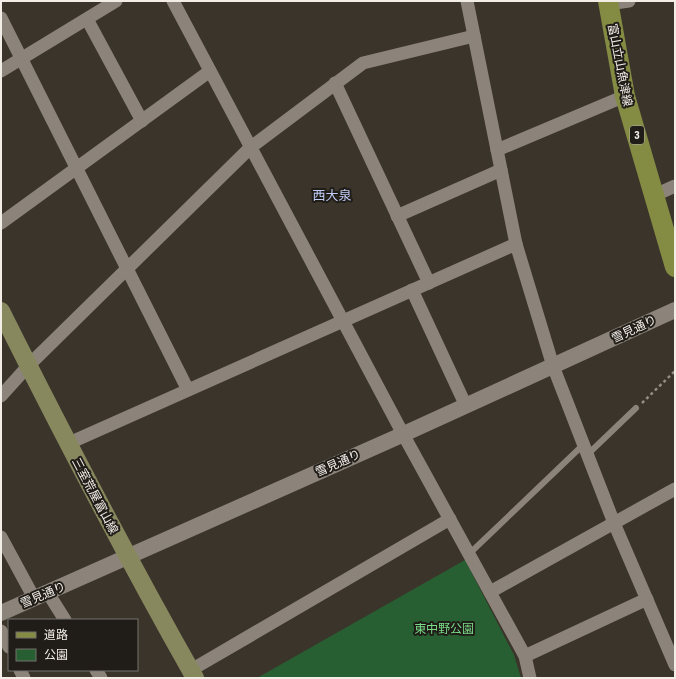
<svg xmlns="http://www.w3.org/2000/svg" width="676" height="679" font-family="'Roboto Condensed','Noto Sans JP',sans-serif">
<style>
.green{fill:#275f32}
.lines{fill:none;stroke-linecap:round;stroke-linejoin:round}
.path{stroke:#948e87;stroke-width:2.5;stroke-dasharray:3 3;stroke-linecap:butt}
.service{stroke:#8c847a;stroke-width:6}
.minor{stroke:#8c847a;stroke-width:13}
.tertiary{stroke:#8c847a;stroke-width:16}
.secondary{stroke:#88885e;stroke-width:18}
.primary{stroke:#848b42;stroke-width:20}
.labels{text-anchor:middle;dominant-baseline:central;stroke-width:4;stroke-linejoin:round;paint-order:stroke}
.shield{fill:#201d18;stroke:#b3afa9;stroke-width:1}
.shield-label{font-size:11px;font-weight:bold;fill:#f2ede7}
.street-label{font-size:12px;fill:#f2ede7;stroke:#201d18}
.park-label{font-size:12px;fill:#78dc88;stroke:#201d18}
.neighbourhood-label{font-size:13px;fill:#c1ccf6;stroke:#201d18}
</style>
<rect width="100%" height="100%" fill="#3b342b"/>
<path class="green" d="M465,560L514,655L521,678H257Z"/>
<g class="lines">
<path class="path" d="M642,403L675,371"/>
<g class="service">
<path d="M587,455L636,408"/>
<path d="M469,554L583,445"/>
</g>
<g class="minor">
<path d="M173,1L403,434L525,656L530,678"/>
<path d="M467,1L516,244L553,366L614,523L675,665"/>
<path d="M608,4L629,1"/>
<path d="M1,18L188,390"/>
<path d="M87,19L142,121"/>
<path d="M1,71L116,1"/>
<path d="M335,83L429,283"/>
<path d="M497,150L625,96"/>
<path d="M655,195L675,186"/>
<path d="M397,216L501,170"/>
<path d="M1,223L210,71"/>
<path d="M412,290L466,406"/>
<path d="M1,396L28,366L251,147L363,63L474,36"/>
<path d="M67,444L516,244"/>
<path d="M1,537L34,598"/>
<path d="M490,592L675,489"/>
<path d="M48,593L65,620"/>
<path d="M1,631L9,647"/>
<path d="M525,656L647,599"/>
<path d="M20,670L24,678"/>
<path d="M96,670L101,678"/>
<path d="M191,670L450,519"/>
</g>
<path class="tertiary" d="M1,613L395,438L675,310"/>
<path class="secondary" d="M1,311C63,435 127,558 195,678"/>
<path class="primary" d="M608,1L625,96L675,267"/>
</g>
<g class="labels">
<rect class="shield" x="630" y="126" width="14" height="18" rx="3"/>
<g class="shield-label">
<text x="637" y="135">3</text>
</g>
<g class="street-label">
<text transform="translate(620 65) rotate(79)">富山立山魚津線</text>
<text transform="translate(634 329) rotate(-25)">雪見通り</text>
<text transform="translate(338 463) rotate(-24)">雪見通り</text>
<text transform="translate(95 496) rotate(62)">三室荒屋富山線</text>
<text transform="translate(43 595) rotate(-23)">雪見通り</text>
</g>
<g class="park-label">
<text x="444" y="629">東中野公園</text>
</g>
<g class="neighbourhood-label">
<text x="332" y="195">西大泉</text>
</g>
</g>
<rect width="676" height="679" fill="none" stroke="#f2ede7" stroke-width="4"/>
<rect x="8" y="619" width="130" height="52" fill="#201d18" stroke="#74706b"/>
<rect x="16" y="632" width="20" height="6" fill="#848b42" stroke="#74706b"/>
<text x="44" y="639" font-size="12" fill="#f2ede7">道路</text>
<rect x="16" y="649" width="20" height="12" fill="#275f32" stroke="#74706b"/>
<text x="44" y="659" font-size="12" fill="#f2ede7">公園</text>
</svg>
